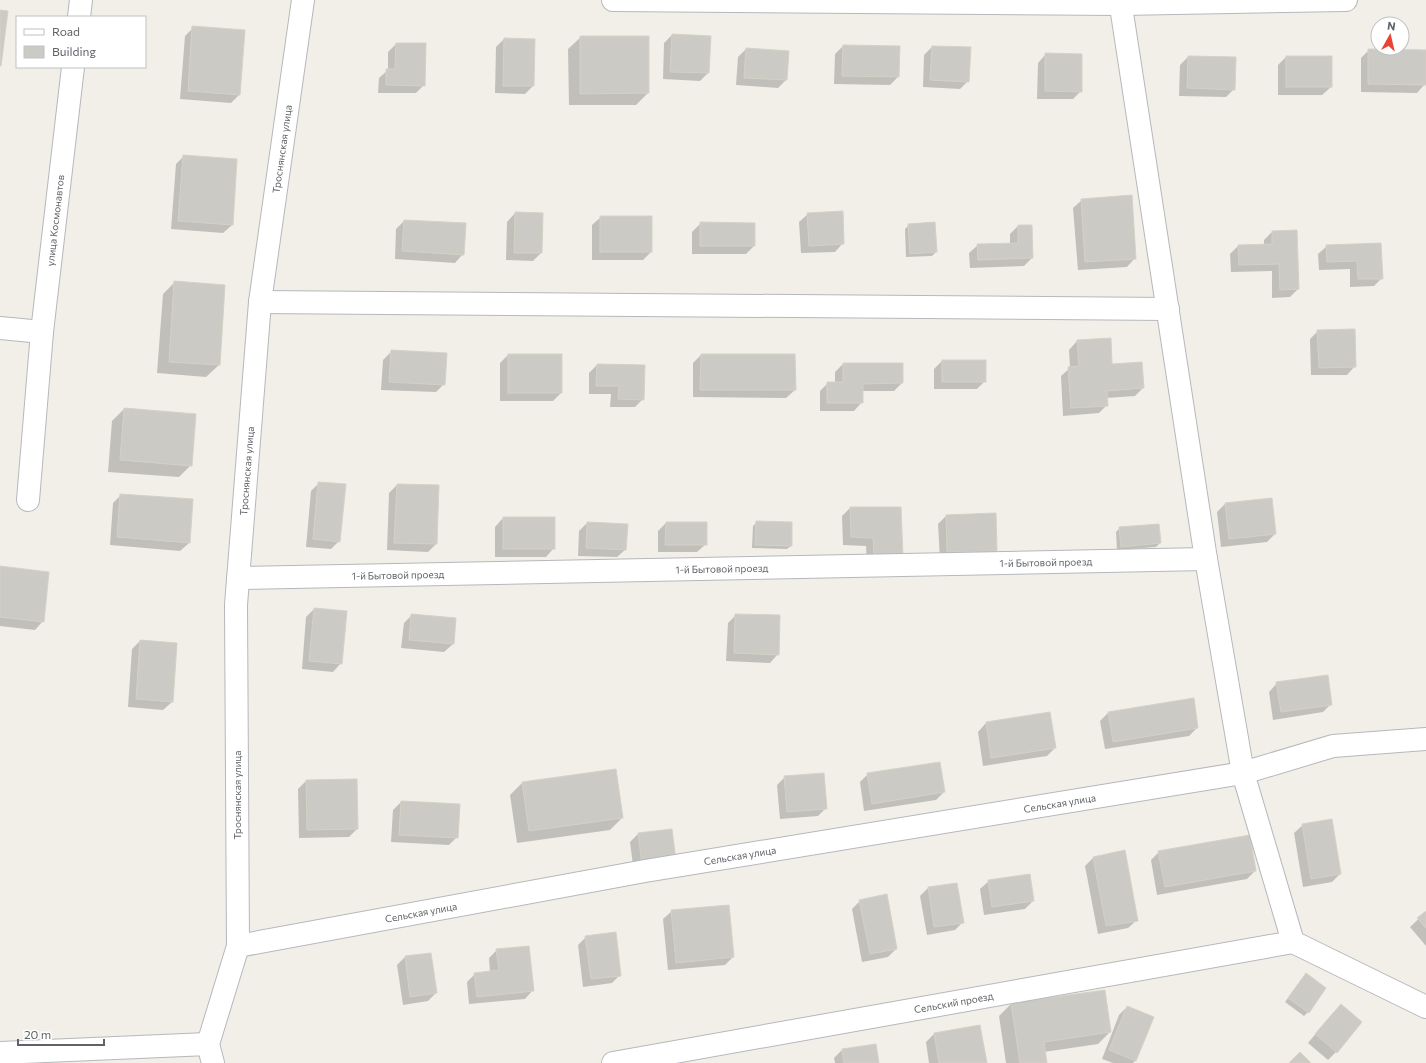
<svg xmlns="http://www.w3.org/2000/svg" width="1426" height="1063" font-family="Commissioner,sans-serif">
<style>
.shadow{fill:#0003}
.building{fill:#cccac5;stroke:#d6d1c6}
.lines{fill:none;stroke-linecap:round;stroke-linejoin:round}
.minor-casing{stroke:#b5b8bc;stroke-width:24}
.minor{stroke:#fff;stroke-width:22}
.labels{text-anchor:middle;dominant-baseline:central;stroke-width:4;stroke-linejoin:round;paint-order:stroke}
.street-label{font-size:10px;fill:#5f6368;stroke:#fff}
</style>
<rect width="100%" height="100%" fill="#f1efe8"/>
<g class="shadow">
<path d="M193,28L239,95L231,103L180,99L185,36Z"/>
<path d="M672,35L708,73L700,81L663,79L664,43Z"/>
<path d="M581,37L648,93L636,105H569L568,49Z"/>
<path d="M504,39L533,86L525,94L495,93L496,47Z"/>
<path d="M396,44L424,85L416,93H378L379,78L388,70V52Z"/>
<path d="M843,46L898,77L890,85L834,84L835,54Z"/>
<path d="M932,47L968,81L960,89L923,87L924,55Z"/>
<path d="M746,49L788,52L786,80L778,88L736,85L738,57Z"/>
<path d="M1369,50L1425,84L1417,93L1361,92V58Z"/>
<path d="M1046,54L1081,91L1073,99H1037L1038,63Z"/>
<path d="M1188,57L1234,89L1226,97L1179,96L1180,65Z"/>
<path d="M1286,57L1331,87L1322,95H1278V65Z"/>
<path d="M184,156L232,225L223,233L171,229L176,164Z"/>
<path d="M1082,200L1135,258L1127,267L1078,270L1073,208Z"/>
<path d="M515,213L542,214L541,253L533,261L506,260L507,222Z"/>
<path d="M808,214L843,243L835,252L801,253L799,222Z"/>
<path d="M601,217L651,252L643,260H592V225Z"/>
<path d="M404,221L463,254L455,263L395,259L396,229Z"/>
<path d="M700,224L754,246L746,254H692V232Z"/>
<path d="M909,225L936,252L932,256L906,257L905,229Z"/>
<path d="M1018,226L1032,258L1024,266L970,268L969,253L978,245L1010,244V234Z"/>
<path d="M1272,232L1298,289L1290,297L1272,298V271L1231,272L1230,254L1238,246L1264,245V240Z"/>
<path d="M1380,244L1382,278L1374,286L1350,287V269L1319,270L1318,254L1327,246Z"/>
<path d="M175,282L224,286L219,365L206,377L157,373L163,294Z"/>
<path d="M1318,331L1355,366L1347,375H1311L1310,339Z"/>
<path d="M1077,341L1111,365L1141,363L1143,388L1135,396L1106,398L1107,405L1099,413L1063,416L1061,376L1070,368L1069,350Z"/>
<path d="M391,352L444,384L436,392L381,390L383,360Z"/>
<path d="M508,355L561,393L553,401H500V363Z"/>
<path d="M701,355H794L795,390L786,398L693,397V363Z"/>
<path d="M942,361L985,381L977,389H934V369Z"/>
<path d="M843,364H902V383L894,391H862V402L854,411H820V391L828,383H835V372Z"/>
<path d="M597,365L643,399L635,407H610L611,394H589V373Z"/>
<path d="M124,409L191,465L179,477L108,472L112,421Z"/>
<path d="M319,483L339,541L331,549L306,547L311,491Z"/>
<path d="M397,485L436,544L428,552L387,550L389,493Z"/>
<path d="M121,495L189,543L180,551L110,545L113,503Z"/>
<path d="M1225,504L1275,534L1267,542L1221,547L1217,512Z"/>
<path d="M850,508L902,556L867,565L866,546L843,545L842,516Z"/>
<path d="M946,516L996,550L988,558L940,560L938,524Z"/>
<path d="M503,518H554V548L546,557H495V527Z"/>
<path d="M757,522L791,546L787,549L752,548L753,526Z"/>
<path d="M587,523L626,549L617,557L578,556L579,531Z"/>
<path d="M666,523L706,544L697,552H658V531Z"/>
<path d="M1120,528L1160,543L1156,547L1117,550L1116,532Z"/>
<path d="M0,567L43,621L35,630L0,626Z"/>
<path d="M314,609L341,663L333,672L302,669L306,617Z"/>
<path d="M412,615L455,619L453,644L444,652L401,648L404,623Z"/>
<path d="M736,615L778,654L770,663L726,661L728,623Z"/>
<path d="M140,641L172,702L163,710L128,707L132,649Z"/>
<path d="M1277,683L1331,704L1323,712L1273,720L1269,692Z"/>
<path d="M1049,713L1055,748L1047,756L983,766L978,732L986,723Z"/>
<path d="M1108,713L1197,728L1189,736L1105,749L1100,721Z"/>
<path d="M868,774L944,792L936,800L864,811L860,782Z"/>
<path d="M785,777L826,808L818,816L780,819L777,785Z"/>
<path d="M306,781L357,829L349,837L299,838L298,789Z"/>
<path d="M522,783L622,818L610,830L517,843L510,795Z"/>
<path d="M401,802L457,837L449,845L391,842L393,810Z"/>
<path d="M1303,825L1340,874L1332,882L1303,887L1294,833Z"/>
<path d="M671,830L634,873L630,842L638,834Z"/>
<path d="M1159,852L1255,871L1247,879L1157,895L1151,860Z"/>
<path d="M1094,857L1137,920L1128,928L1098,934L1085,866Z"/>
<path d="M989,881L1033,901L1025,909L984,915L980,889Z"/>
<path d="M928,888L963,922L955,930L927,935L920,896Z"/>
<path d="M860,901L896,949L888,957L862,962L852,909Z"/>
<path d="M672,911L733,957L725,965L668,970L663,919Z"/>
<path d="M1426,912V946L1410,927Z"/>
<path d="M586,937L620,975L612,983L583,987L578,945Z"/>
<path d="M497,950L533,990L525,999L469,1004L467,982L475,974L490,972L489,958Z"/>
<path d="M431,954L436,993L428,1001L403,1005L397,965L405,957Z"/>
<path d="M1306,974L1308,1012L1304,1016L1285,1002Z"/>
<path d="M1011,1004L1110,1032L1098,1044L1044,1052L1046,1063H1006L999,1016Z"/>
<path d="M1127,1007L1153,1017L1135,1061L1133,1063H1113L1102,1059L1119,1015Z"/>
<path d="M1333,1013L1336,1052L1328,1060L1308,1043Z"/>
<path d="M979,1026L985,1063H929L926,1042L934,1034Z"/>
<path d="M842,1050L878,1063H835L834,1058Z"/>
</g>
<g class="building">
<path d="M0,10L8,11L1,66H0Z"/>
<path d="M192,26L245,30L240,95L188,91Z"/>
<path d="M672,34L711,36L709,73L670,72Z"/>
<path d="M580,36H649V93L580,94Z"/>
<path d="M504,38L535,39L534,86H503Z"/>
<path d="M396,43H426L425,86L386,85V69H395Z"/>
<path d="M843,45L900,46L899,77L842,76Z"/>
<path d="M932,46L971,47L969,82L930,80Z"/>
<path d="M746,48L789,51L787,80L744,78Z"/>
<path d="M1368,49L1426,50V85L1368,84Z"/>
<path d="M1045,53L1082,54V92L1045,91Z"/>
<path d="M1188,56L1236,57L1235,90L1187,88Z"/>
<rect x="1286" y="56" width="46" height="31"/>
<path d="M183,155L237,159L233,225L178,221Z"/>
<path d="M1132,195L1136,259L1085,262L1081,199Z"/>
<path d="M843,211L844,244L809,246L807,213Z"/>
<path d="M515,212L543,213L542,253H514Z"/>
<rect x="600" y="216" width="52" height="36"/>
<path d="M404,220L466,223L464,255L402,251Z"/>
<path d="M700,222L755,223V246H700Z"/>
<path d="M935,222L937,252L910,254L908,224Z"/>
<path d="M1018,225H1032L1033,258L978,260L977,244L1018,243Z"/>
<path d="M1297,230L1299,289L1280,290L1279,264L1239,265L1238,245L1272,244V231Z"/>
<path d="M1381,243L1383,279H1358L1357,261L1327,262L1326,245Z"/>
<path d="M174,281L225,285L220,365L169,362Z"/>
<path d="M1355,329L1356,367L1319,368L1317,330Z"/>
<path d="M1111,338L1112,364L1142,362L1144,388L1107,391L1108,406L1071,408L1068,367L1079,366L1077,340Z"/>
<path d="M391,350L447,353L445,385L389,382Z"/>
<rect x="508" y="354" width="54" height="39"/>
<path d="M701,354H795L796,390H700Z"/>
<rect x="942" y="360" width="44" height="22"/>
<path d="M843,363H903V383L863,384V403H827V382H843Z"/>
<path d="M597,364L645,365L644,400L618,399L619,386H596Z"/>
<path d="M124,408L196,414L192,466L120,460Z"/>
<path d="M318,482L346,484L340,542L313,539Z"/>
<path d="M397,484L439,485L437,544L394,543Z"/>
<path d="M120,494L193,499L190,543L117,537Z"/>
<path d="M1272,498L1276,534L1229,539L1225,503Z"/>
<path d="M850,507H901L903,557L874,558L873,538L851,537Z"/>
<path d="M996,513L997,551L947,552L946,515Z"/>
<rect x="503" y="517" width="52" height="32"/>
<path d="M756,521L792,522V546L755,545Z"/>
<path d="M587,522L628,524L626,550L586,548Z"/>
<path d="M666,522H707V545H665Z"/>
<path d="M1159,524L1161,543L1121,547L1119,527Z"/>
<path d="M0,566L49,572L44,622L0,617Z"/>
<path d="M314,608L347,611L342,664L309,661Z"/>
<path d="M411,614L456,618L454,644L409,640Z"/>
<path d="M735,614L780,615L779,655L734,653Z"/>
<path d="M140,640L177,643L173,702L136,699Z"/>
<path d="M1328,675L1332,705L1281,712L1276,682Z"/>
<path d="M1194,698L1198,728L1113,742L1108,712Z"/>
<path d="M1050,712L1056,748L991,758L986,722Z"/>
<path d="M940,762L945,792L872,804L867,773Z"/>
<path d="M616,769L623,818L529,831L522,782Z"/>
<path d="M824,773L827,809L787,812L784,776Z"/>
<path d="M357,779L358,829L307,830L306,780Z"/>
<path d="M401,801L460,804L458,838L399,835Z"/>
<path d="M1332,819L1341,874L1311,879L1302,824Z"/>
<path d="M672,829L676,861L642,865L638,833Z"/>
<path d="M1250,835L1256,871L1165,887L1158,851Z"/>
<path d="M1125,850L1138,921L1106,926L1093,857Z"/>
<path d="M1030,874L1034,901L992,907L988,880Z"/>
<path d="M957,883L964,923L934,927L928,887Z"/>
<path d="M887,894L897,949L870,954L859,900Z"/>
<path d="M729,905L734,957L676,963L671,910Z"/>
<path d="M1426,911V928L1417,918Z"/>
<path d="M616,932L621,976L591,979L585,936Z"/>
<path d="M529,946L534,991L477,997L474,973L499,970L496,949Z"/>
<path d="M431,953L437,993L410,997L405,956Z"/>
<path d="M1306,973L1326,988L1309,1013L1288,998Z"/>
<path d="M1105,990L1111,1032L1044,1042L1047,1063H1020L1011,1003Z"/>
<path d="M1341,1004L1362,1022L1337,1053L1315,1034Z"/>
<path d="M1127,1006L1154,1017L1136,1061L1109,1050Z"/>
<path d="M980,1025L987,1063H939L934,1033Z"/>
<path d="M876,1044L879,1063H844L842,1049Z"/>
<path d="M1300,1052L1311,1063H1289Z"/>
</g>
<g class="lines">
<g class="minor-casing">
<g id="minor">
<path d="M613,0L1121,4L1346,0"/>
<path d="M1120,0L1206,559L1243,773L1293,942L1426,1007"/>
<path d="M79,17L81,0"/>
<path d="M260,302L1168,309"/>
<path d="M0,328L42,332"/>
<path id="s1" d="M28,500L42,332L73,67"/>
<path id="s2" d="M238,578L1206,559"/>
<path id="s3" d="M238,946L645,871L1243,773L1333,746L1426,739"/>
<path id="s4" d="M208,1044L238,946L236,605L260,302L303,0"/>
<path d="M0,1053L208,1044L213,1063"/>
<path id="s5" d="M613,1063L1293,942"/>
</g>
</g>
<use href="#minor" class="minor"/>
</g>
<g class="labels">
<g class="street-label">
<text stroke="none"><textPath href="#s4" startOffset="902">Троснянская улица</textPath></text>
<text stroke="none"><textPath href="#s1" startOffset="281">улица Космонавтов</textPath></text>
<text stroke="none"><textPath href="#s4" startOffset="578">Троснянская улица</textPath></text>
<text stroke="none"><textPath href="#s2" startOffset="808">1-й Бытовой проезд</textPath></text>
<text stroke="none"><textPath href="#s2" startOffset="484">1-й Бытовой проезд</textPath></text>
<text stroke="none"><textPath href="#s2" startOffset="160">1-й Бытовой проезд</textPath></text>
<text transform="translate(237 795) rotate(-90)">Троснянская улица</text>
<text stroke="none"><textPath href="#s3" startOffset="834">Сельская улица</textPath></text>
<text stroke="none"><textPath href="#s3" startOffset="510">Сельская улица</textPath></text>
<text stroke="none"><textPath href="#s3" startOffset="186">Сельская улица</textPath></text>
<text stroke="none"><textPath href="#s5" startOffset="346">Сельский проезд</textPath></text>
</g>
</g>
<rect x="16" y="16" width="130" height="52" fill="#ffffff" stroke="#bfc1c3"/>
<rect x="24" y="29" width="20" height="6" fill="#ffffff" stroke="#bfc1c3"/>
<text x="52" y="36" font-size="12" fill="#5f6368">Road</text>
<rect x="24" y="46" width="20" height="12" fill="#cccac5" stroke="#bfc1c3"/>
<text x="52" y="56" font-size="12" fill="#5f6368">Building</text>
<g transform="translate(1390 36) rotate(8)"><circle r="19" fill="#ffffff" stroke="#bfc1c3"/>
<path d="M0-3L7 15L0 10L-7 15Z" fill="#ea4335"/>
<text y="-6" font-size="11" font-weight="bold" text-anchor="middle" fill="#5f6368">N</text>
</g>
<path d="M18 1039v6h86v-6" fill="none" stroke="#5f6368" stroke-width="2"/>
<text x="24" y="1039" font-size="12" fill="#5f6368" stroke="#ffffff" stroke-width="3" paint-order="stroke">20 m</text>
</svg>
